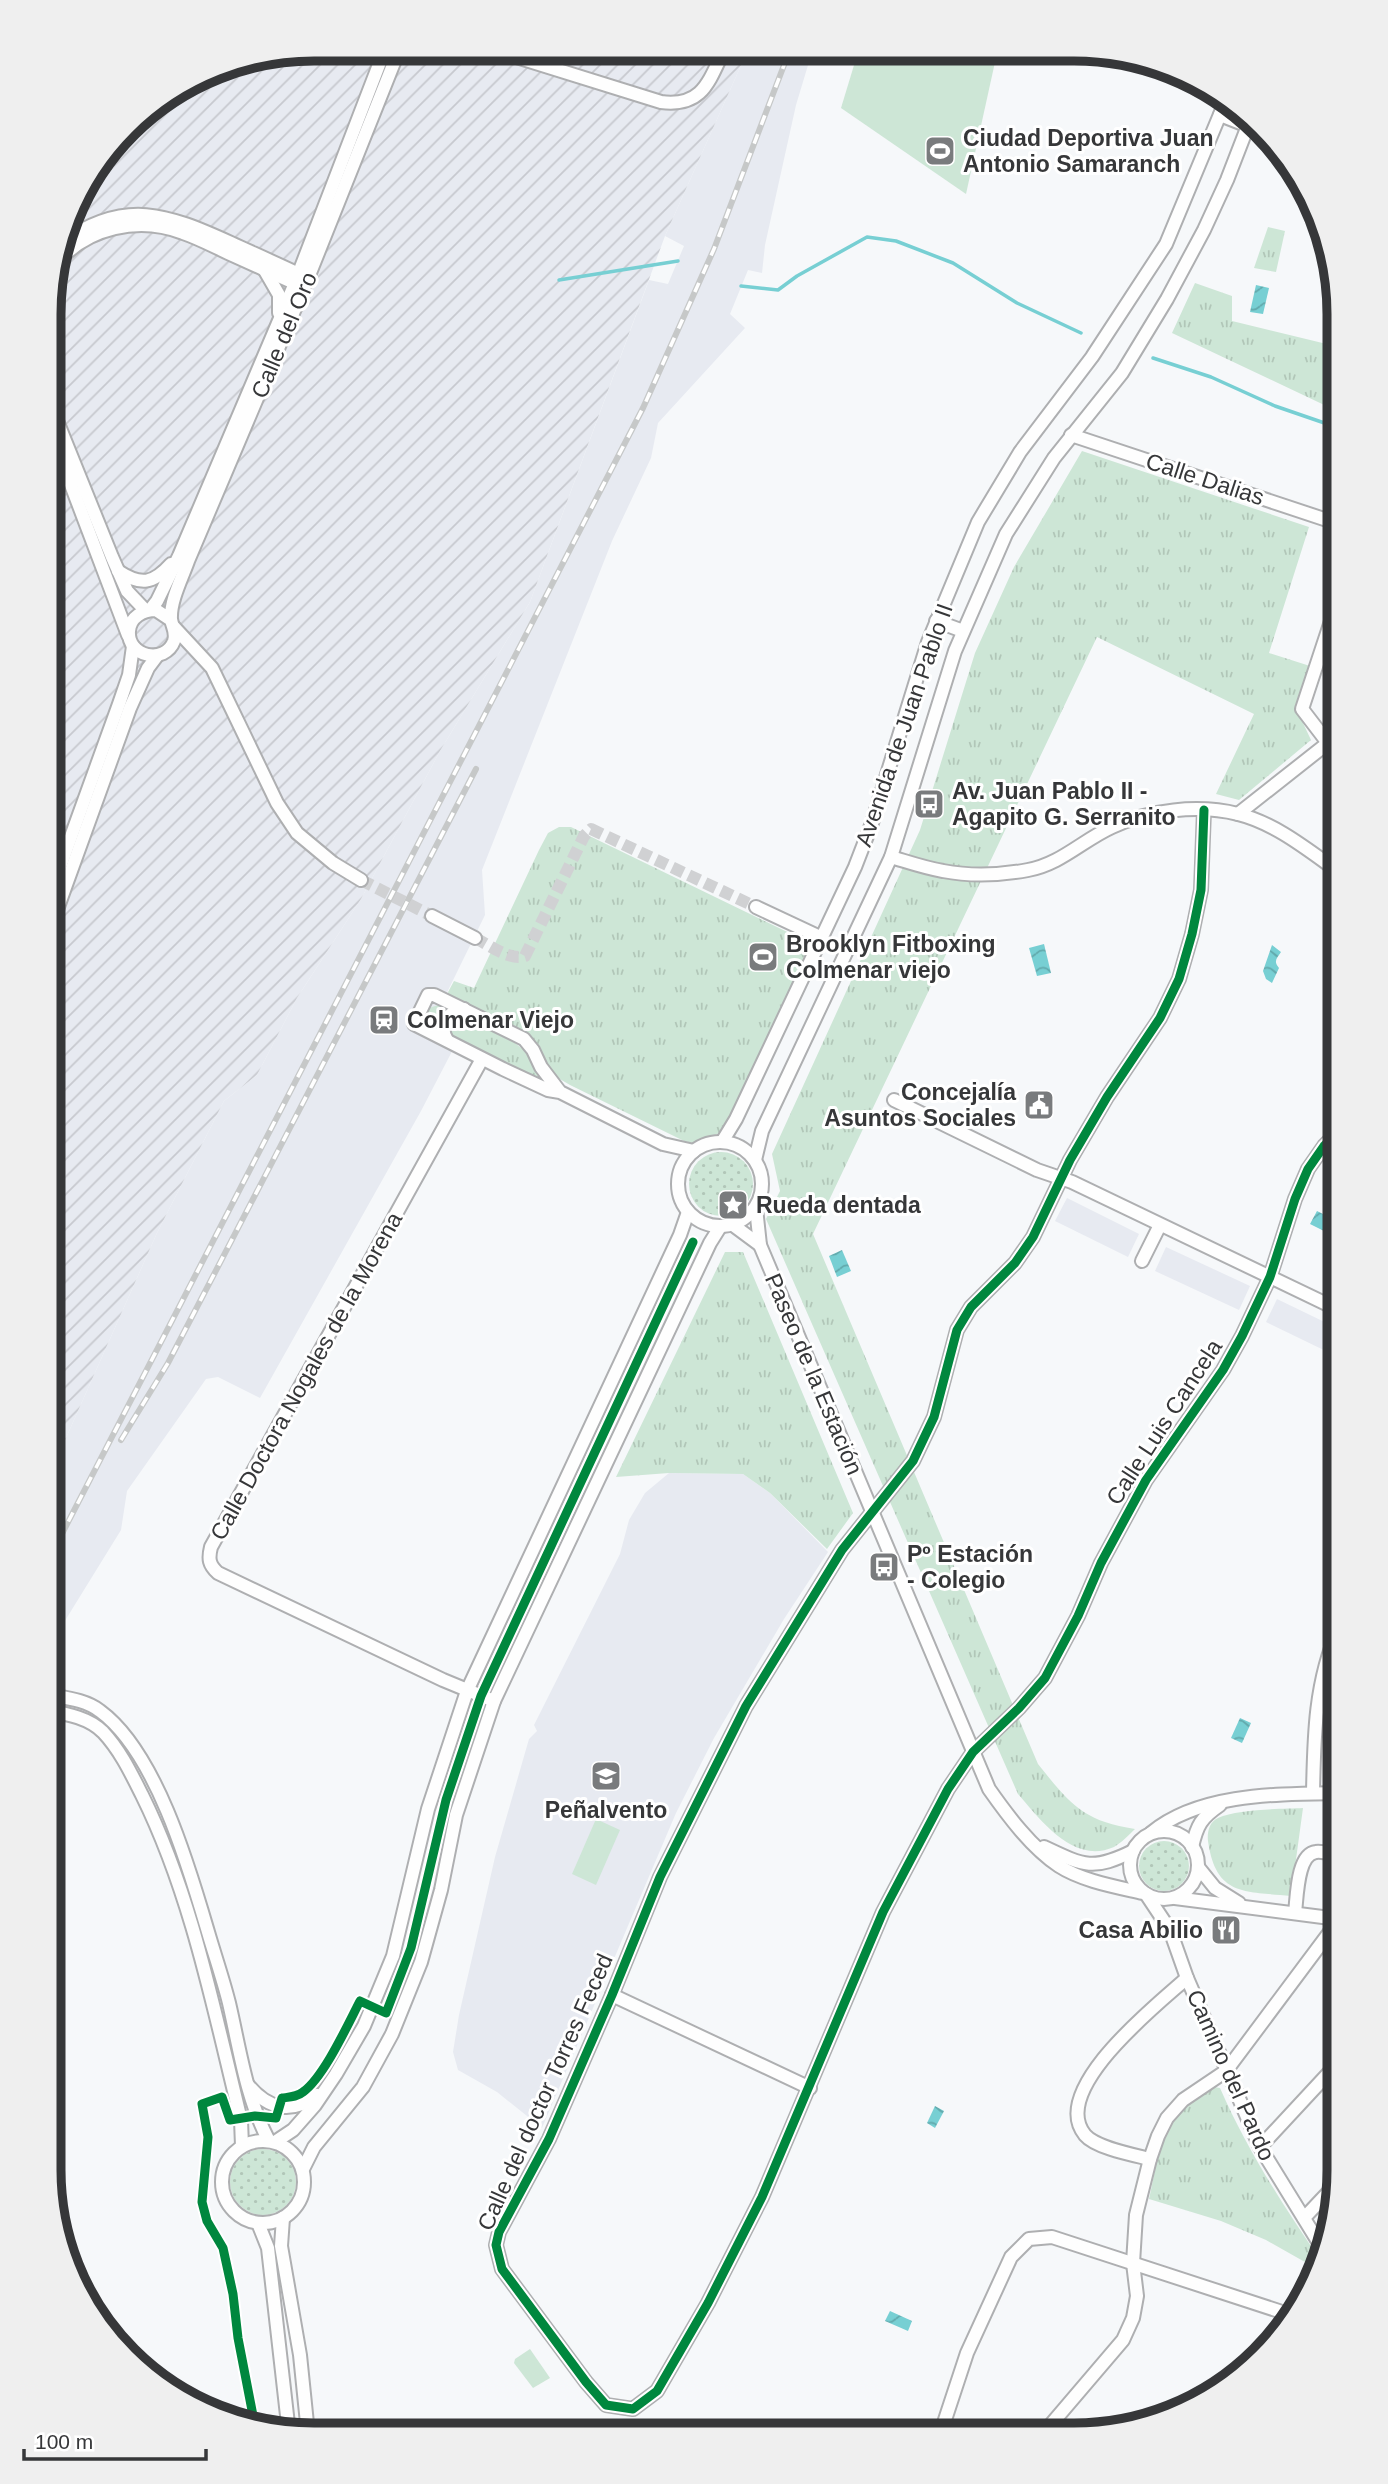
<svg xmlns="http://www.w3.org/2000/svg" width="1388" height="2484" font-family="Arial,sans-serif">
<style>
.built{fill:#e7eaf1}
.industrial{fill:url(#industrial-furrows)}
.grass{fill:url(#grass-dots)}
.park{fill:url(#park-tufts)}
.pitch{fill:#cde6d6}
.water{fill:url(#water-waves)}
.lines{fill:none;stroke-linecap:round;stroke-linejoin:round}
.stream{stroke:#77cfd3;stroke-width:3.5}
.minor-tunnel{stroke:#d0d1d3;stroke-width:12;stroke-dasharray:12 6;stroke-linecap:butt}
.minor-casing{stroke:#aeafb1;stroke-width:16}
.minor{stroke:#fefefe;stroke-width:12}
.rail-casing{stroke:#c6c8c8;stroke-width:6}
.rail{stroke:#fff;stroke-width:3.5;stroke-dasharray:10;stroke-linecap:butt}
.cycleway-casing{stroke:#fff;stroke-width:13}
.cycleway{stroke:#00873e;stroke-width:9}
.labels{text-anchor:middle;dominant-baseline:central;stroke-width:6;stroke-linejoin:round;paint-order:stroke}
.poi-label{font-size:23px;font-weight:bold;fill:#363739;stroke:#fff;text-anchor:start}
.street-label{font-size:23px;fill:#363739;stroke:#fff}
.rim{fill:none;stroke:#363739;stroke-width:9}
</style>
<defs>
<pattern id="industrial-furrows" width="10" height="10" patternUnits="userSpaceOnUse" patternTransform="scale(1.75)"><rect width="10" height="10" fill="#e7eaf1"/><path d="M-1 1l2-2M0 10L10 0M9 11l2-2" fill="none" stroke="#c7c9cf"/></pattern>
<pattern id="grass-dots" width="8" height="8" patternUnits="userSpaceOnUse" patternTransform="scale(1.75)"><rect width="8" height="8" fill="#cde6d6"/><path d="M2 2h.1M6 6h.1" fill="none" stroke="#b1c6b8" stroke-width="1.8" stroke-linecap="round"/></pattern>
<pattern id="park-tufts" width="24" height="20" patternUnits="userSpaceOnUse" patternTransform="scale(1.75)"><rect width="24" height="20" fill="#cde6d6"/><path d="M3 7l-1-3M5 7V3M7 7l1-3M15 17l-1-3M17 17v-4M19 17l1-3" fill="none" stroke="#b1c6b8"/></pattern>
<pattern id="water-waves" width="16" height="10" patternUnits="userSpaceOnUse" patternTransform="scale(1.75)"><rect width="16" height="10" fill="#77cfd3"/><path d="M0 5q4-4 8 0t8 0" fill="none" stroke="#62a9ac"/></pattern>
</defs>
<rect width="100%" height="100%" fill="#f6f8fa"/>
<g class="built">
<path d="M747,52H812L796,105L765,245L762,273L748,270L730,314L745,328L658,423L651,458L612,541L482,870L485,915L433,1021L460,1036L421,1111L260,1398L218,1377L206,1379L127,1491L121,1530L50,1645V1474L157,1233L224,1101L257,1075L297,998L361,899L440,751L530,602L649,280L668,284L684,246L665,236Z"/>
<path d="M1067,1198L1139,1234L1128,1257L1055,1221Z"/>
<path d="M1166,1247L1250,1286L1239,1310L1155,1271Z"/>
<path d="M1277,1299L1339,1329V1341L1332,1354L1266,1322Z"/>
<path d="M669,1473L743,1474L770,1493L828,1552L784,1619L714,1738L676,1813L542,2128L497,2092L458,2070L453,2052L459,2015L495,1857L529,1739L537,1731L534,1725L620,1554L629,1520L645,1493Z"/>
</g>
<path class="industrial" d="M314,49L747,52L665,236L530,602L440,751L361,899L297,998L257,1075L224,1101L157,1233L50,1474L51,280L77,197L139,115L213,69Z"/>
<g class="grass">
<circle cx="721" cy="1184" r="32"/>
<circle cx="1164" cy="1866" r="25"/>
<circle cx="263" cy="2182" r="33"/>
</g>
<g class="park">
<path d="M1268,227L1285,231L1276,272L1254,268Z"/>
<path d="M1195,283L1232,296V321L1339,347V412L1172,333Z"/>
<path d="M1082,451L1309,527L1269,653L1310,666L1295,706L1311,740L1239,800L1216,794L1254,714L1097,637L813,1234L1038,1764C1070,1804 1083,1821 1135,1829C1129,1835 1121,1843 1114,1847C1073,1865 1041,1820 1018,1794L766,1219L780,1191L772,1154L920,830L975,653L1014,567Z"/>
<path d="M559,827H571L810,943L772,1032L722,1132L693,1143L684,1141L570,1085L553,1075L539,1045L528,1033L447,994L454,981L474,988L539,850L548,833Z"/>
<path d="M441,1004L498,1030L524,1050L548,1084L422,1022L429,1008Z"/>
<path d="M725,1252H743L853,1513L827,1549L770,1493L743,1474L669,1473L616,1477Z"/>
<path d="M1303,1808L1291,1896C1245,1891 1216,1897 1208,1841C1207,1833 1209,1822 1218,1818C1237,1809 1281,1809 1303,1808Z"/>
<path d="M1214,2087L1220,2088C1247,2150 1283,2205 1321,2261L1319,2270L1266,2240L1221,2221L1149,2199C1156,2170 1159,2131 1181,2109C1190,2101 1204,2094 1214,2087Z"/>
</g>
<g class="pitch">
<path d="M858,52L997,53L966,194L841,108Z"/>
<path d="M596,1819L620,1830L596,1885L572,1874Z"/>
<path d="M530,2349L550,2378L533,2388L514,2363L515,2359Z"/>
</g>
<g class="water">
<path d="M1256,285L1269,288L1263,314L1250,312Z"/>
<path d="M1044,944L1051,973L1037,976L1029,948Z"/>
<path d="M1272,945L1281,952C1277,958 1273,961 1279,968L1272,983L1266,979L1263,971Z"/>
<path d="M1317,1211L1331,1218L1324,1231L1310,1224Z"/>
<path d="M842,1250L851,1271L837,1277L829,1256Z"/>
<path d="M1240,1718L1251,1723L1242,1743L1231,1738Z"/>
<path d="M935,2106L944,2111L935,2128L927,2123Z"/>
<path d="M890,2311L912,2321L908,2331L885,2321Z"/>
</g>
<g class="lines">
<g class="stream">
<path d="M559,280L678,261"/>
<path d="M741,286L778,290L797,276L867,237L896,241L953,263L1017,303L1081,333"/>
<path d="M1153,358L1211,377L1275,406L1339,428"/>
</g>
<g class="minor-tunnel">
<path d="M361,880L432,916"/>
<path d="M475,938C489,945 510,961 525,956L584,836L591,829L756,907"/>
</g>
<g class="minor-casing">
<g id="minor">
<path d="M494,50L661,102C701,107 708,84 723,52"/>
<path d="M1220,115L1248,126"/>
<path d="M63,242C125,198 167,214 231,243C255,254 280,265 305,277"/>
<path d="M56,264C87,227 139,216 183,233C198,238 213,246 228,253C252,264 277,275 301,286"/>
<path d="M264,269L279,295V313"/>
<path d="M51,406L112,557L127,591L146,611"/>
<path d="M51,432L128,635"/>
<path d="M1071,435L1339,524"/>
<path d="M118,571C141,586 153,584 171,564"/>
<path d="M150,610L157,601L179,556L295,283L385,49"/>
<path d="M171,620L156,610C143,610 130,617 129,631C127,657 165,665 174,641C177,632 172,627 171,619C170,601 182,578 188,561L308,278L399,50"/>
<path d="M936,621L963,631"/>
<path d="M174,627L212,668L277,803L297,833L333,863L361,880"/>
<path d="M1328,743L1302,709L1339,597"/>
<path d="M1339,762V759"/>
<path d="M1204,810L1201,890L1192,934L1179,979L1160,1018L1107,1097L1070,1160L1033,1237L1015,1263L971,1307L957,1330L934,1417L913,1461L842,1550L746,1706L660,1877L612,1995L549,2139L499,2232L496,2245L502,2269L586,2382L606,2405L633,2409L657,2391L708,2303L762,2197L883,1912L948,1789L973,1752L1019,1708L1045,1678L1078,1616L1101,1563L1146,1480L1223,1370L1242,1336L1270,1277L1295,1199L1308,1169L1324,1146L1339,1131"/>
<path d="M1238,814L1328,743L1339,738"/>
<path d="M891,857C908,862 925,868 943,871C969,876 1001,875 1028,870C1061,864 1083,840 1112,827C1149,810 1198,804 1238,814C1275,823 1308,850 1339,872"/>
<path d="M51,892L119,704L129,675L133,646"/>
<path d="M756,907L822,938"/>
<path d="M432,916L475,938"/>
<path d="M50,929L130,708L148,668L157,656"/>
<path d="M447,1040C438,1025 447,1012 464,1009"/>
<path d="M482,1059L211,1547C208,1559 209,1565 218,1573L443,1680L494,1701"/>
<path d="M560,1092L541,1067L533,1050L524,1039L434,995H428L414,1024L503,1069L548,1090L560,1092L663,1144L694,1151"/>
<path d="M894,1100L1037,1170L1072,1182L1339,1310"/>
<circle cx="720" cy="1184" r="42"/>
<path d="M722,1142L736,1119L855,867L872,823L928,642L978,522L1020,452L1092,357L1166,244L1226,100"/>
<path d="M755,1160L762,1131L891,857L955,651L1006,534L1054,458L1122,373L1167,299L1204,230L1227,180L1251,118"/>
<path d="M756,1208L760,1245L989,1789C1008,1816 1031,1847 1059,1866C1082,1881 1117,1887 1143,1893"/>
<path d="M733,1225L760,1245"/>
<path d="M1142,1261L1160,1225"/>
<path d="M50,1695C66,1698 86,1700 100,1711C156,1752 189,1867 208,1932C215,1956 223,1979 229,2003C240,2050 246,2098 269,2141"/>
<path d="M50,1711C68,1714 89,1718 103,1732C120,1750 131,1773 142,1795C192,1896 214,2011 241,2120L242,2146"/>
<path d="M1313,1793C1314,1737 1315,1680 1339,1628"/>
<circle cx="1164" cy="1865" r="34"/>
<path d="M1151,1833C1199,1793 1278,1794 1339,1793"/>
<path d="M1044,1847C1084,1866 1093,1871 1133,1851"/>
<path d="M1192,1847C1197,1825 1201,1818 1220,1805"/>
<path d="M1198,1867L1215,1888L1239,1903"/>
<path d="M1146,1894L1170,1930L1187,1978L1260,2147L1324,2251"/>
<path d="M1175,1898L1338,1919"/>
<path d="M1295,1913C1297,1897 1297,1854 1316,1852C1322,1851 1332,1854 1339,1855"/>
<path d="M612,1995L810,2088"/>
<path d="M248,2085C268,2109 291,2115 317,2095"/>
<circle cx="263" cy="2182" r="41"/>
<path d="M275,2142L293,2130L315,2105L336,2074L364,2026L393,1956L428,1809L467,1691L680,1235L688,1212"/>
<path d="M1260,2147L1338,2063"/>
<path d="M1150,2159C1134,2155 1096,2148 1085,2135C1048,2090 1158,2004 1187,1978"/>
<path d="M303,2169L314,2147L363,2087L392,2034L421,1962L441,1890L456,1815L494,1701L710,1243L720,1227"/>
<path d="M283,2218L281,2246L300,2355L308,2433"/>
<path d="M1304,2218L1338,2182"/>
<path d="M258,2223L268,2248L289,2433"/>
<path d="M940,2435L967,2353L1011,2257L1029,2239L1052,2237L1279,2311L1290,2321"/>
<path d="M1042,2435L1123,2340L1133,2318L1137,2296L1133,2263L1136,2215L1150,2159L1158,2136L1167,2118L1183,2100L1226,2071L1338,1921"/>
</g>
</g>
<use href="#minor" class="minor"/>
<g class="rail-casing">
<g id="rail">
<path d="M121,1440L168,1363L476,769"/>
<path d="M50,1557L643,408L714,249L789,52"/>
</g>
</g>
<use href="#rail" class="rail"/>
<g class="cycleway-casing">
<g id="cycleway">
<path d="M1204,810L1201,890L1192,934L1179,979L1160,1018L1107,1097L1070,1160L1033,1237L1015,1263L971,1307L957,1330L934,1417L913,1461L842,1550L746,1706L660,1877L612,1995L549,2139L499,2232L496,2245L502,2269L586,2382L606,2405L633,2409L657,2391L708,2303L762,2197L883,1912L948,1789L973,1752L1019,1708L1045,1678L1078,1616L1101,1563L1146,1480L1223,1370L1242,1336L1270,1277L1295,1199L1308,1169L1324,1146L1339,1131"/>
<path d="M255,2426L238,2338L233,2294L223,2248L207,2221L202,2202L208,2137L202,2104L222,2097L230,2120L255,2116L276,2118L282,2098C290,2097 297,2097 303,2092C324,2077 348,2024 360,2001L386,2013L411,1948L446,1800L481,1696L693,1242"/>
</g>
</g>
<use href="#cycleway" class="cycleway"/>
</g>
<defs>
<g id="stadium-square" transform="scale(1.575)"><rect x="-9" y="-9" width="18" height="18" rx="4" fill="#797b7d" stroke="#fff"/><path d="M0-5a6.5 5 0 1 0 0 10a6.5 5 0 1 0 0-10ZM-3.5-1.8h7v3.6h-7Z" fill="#fff"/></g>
<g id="bus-square" transform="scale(1.575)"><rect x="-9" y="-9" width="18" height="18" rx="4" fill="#797b7d" stroke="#fff"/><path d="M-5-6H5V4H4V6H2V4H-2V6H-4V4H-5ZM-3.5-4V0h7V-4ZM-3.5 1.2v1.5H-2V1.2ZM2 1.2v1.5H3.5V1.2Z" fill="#fff"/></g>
<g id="station-square" transform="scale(1.575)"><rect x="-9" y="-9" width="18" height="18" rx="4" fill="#797b7d" stroke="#fff"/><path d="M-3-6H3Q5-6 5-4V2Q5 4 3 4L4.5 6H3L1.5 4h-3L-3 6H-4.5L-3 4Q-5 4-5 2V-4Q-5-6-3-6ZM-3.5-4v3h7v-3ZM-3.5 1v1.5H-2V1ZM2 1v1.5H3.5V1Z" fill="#fff"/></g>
<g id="civic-square" transform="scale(1.575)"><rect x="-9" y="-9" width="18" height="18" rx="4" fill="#797b7d" stroke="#fff"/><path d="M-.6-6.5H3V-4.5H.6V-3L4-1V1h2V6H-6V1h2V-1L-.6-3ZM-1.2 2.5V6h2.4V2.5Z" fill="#fff"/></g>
<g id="sight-square" transform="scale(1.575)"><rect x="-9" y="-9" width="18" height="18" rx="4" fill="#797b7d" stroke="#fff"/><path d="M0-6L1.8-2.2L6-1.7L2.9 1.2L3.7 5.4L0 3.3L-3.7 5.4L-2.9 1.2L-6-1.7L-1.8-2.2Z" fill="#fff"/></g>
<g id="school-square" transform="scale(1.575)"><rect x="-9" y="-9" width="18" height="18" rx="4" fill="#797b7d" stroke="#fff"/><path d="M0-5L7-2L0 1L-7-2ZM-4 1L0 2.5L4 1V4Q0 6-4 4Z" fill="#fff"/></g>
<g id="restaurant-square" transform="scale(1.575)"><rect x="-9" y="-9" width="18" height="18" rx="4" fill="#797b7d" stroke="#fff"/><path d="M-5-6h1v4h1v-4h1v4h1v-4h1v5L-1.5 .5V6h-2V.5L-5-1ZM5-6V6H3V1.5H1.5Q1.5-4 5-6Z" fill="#fff"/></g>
</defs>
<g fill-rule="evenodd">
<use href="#stadium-square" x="940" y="151"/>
<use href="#bus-square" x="929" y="804"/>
<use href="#stadium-square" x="763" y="957"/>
<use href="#station-square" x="384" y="1020"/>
<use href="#civic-square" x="1039" y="1105"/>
<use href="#sight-square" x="733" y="1205"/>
<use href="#bus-square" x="884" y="1567"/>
<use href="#school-square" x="606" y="1776"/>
<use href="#restaurant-square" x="1226" y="1930"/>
</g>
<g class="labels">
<g class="poi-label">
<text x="963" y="138">Ciudad Deportiva Juan<tspan x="963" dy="26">Antonio Samaranch</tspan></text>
<text x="952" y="791">Av. Juan Pablo II -<tspan x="952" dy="26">Agapito G. Serranito</tspan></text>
<text x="786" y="944">Brooklyn Fitboxing<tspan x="786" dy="26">Colmenar viejo</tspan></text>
<text x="407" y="1020">Colmenar Viejo</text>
<text x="1016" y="1092" text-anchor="end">Concejalía<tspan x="1016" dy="26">Asuntos Sociales</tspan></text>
<text x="756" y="1205">Rueda dentada</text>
<text x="907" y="1554">Pº Estación<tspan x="907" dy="26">- Colegio</tspan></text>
<text x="606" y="1810" text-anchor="middle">Peñalvento</text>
<text x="1203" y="1930" text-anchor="end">Casa Abilio</text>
</g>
<g class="street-label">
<text transform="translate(284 335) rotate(-67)">Calle del Oro</text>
<text transform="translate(1205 479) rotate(18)">Calle Dalias</text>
<text transform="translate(904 725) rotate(-71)">Avenida de Juan Pablo II</text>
<text transform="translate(814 1374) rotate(67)">Paseo de la Estación</text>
<text transform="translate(306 1376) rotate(-61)">Calle Doctora Nogales de la Morena</text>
<text transform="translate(1164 1422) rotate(-57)">Calle Luis Cancela</text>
<text transform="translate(1231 2075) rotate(66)">Camino del Pardo</text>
<text transform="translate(545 2092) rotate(-66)">Calle del doctor Torres Feced</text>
</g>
</g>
<path d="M0 0H1388V2484H0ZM314 61H1074A253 253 0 0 1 1327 314V2170A253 253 0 0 1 1074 2423H314A253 253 0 0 1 61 2170V314A253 253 0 0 1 314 61Z" fill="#efefef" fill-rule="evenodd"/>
<path class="rim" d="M314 61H1074A253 253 0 0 1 1327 314V2170A253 253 0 0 1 1074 2423H314A253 253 0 0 1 61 2170V314A253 253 0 0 1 314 61Z"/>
<path d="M24 2449v10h182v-10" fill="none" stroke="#363739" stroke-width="3.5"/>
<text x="35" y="2449" font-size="21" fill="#363739" stroke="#ffffff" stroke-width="5" paint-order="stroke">100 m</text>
</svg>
